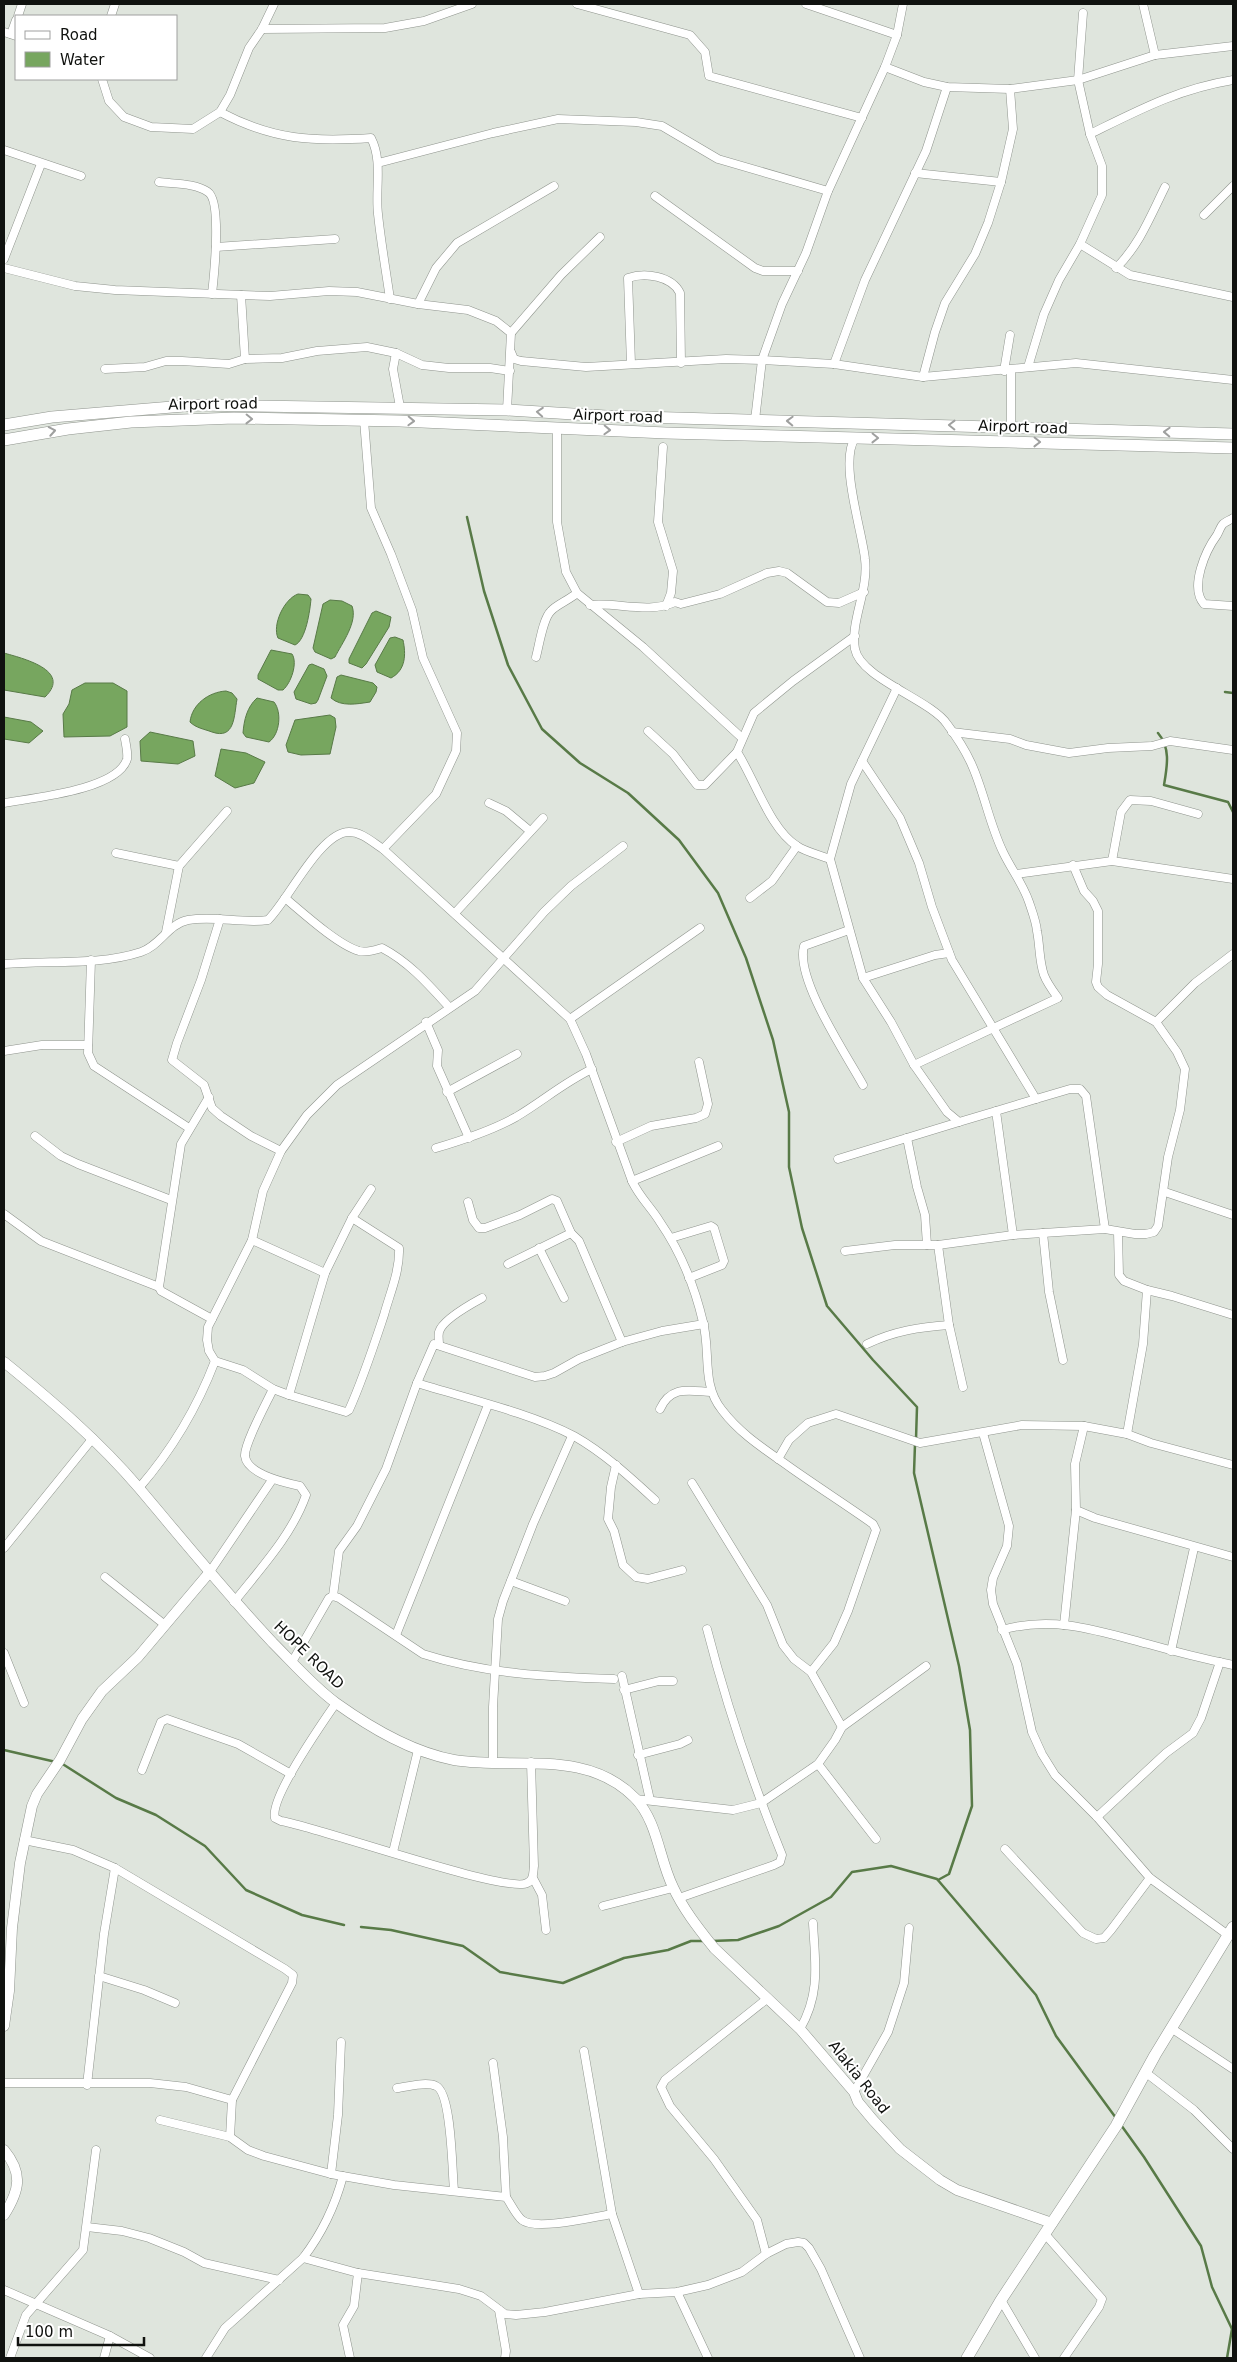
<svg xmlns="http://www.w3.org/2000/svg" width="1237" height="2362" font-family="'DejaVu Sans',sans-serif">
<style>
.water{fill:#77a65f;stroke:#587a47}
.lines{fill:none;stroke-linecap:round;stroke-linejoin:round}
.stream{stroke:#587a47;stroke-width:2.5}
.minor-casing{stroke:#8f948d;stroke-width:9}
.tertiary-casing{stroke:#8f948d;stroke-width:11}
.secondary-casing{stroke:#8f948d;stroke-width:12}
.minor{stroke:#fff;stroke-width:8}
.tertiary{stroke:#fff;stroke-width:10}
.secondary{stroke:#fff;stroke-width:11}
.oneway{stroke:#9fa09f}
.labels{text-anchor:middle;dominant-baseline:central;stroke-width:4;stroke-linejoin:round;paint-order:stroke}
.street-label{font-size:15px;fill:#10120f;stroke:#fff}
</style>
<rect width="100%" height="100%" fill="#dfe5dd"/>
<g class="water">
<path d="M298,594L308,595L311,599C310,610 306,640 295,645L278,638C272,625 284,599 298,594Z"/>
<path d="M330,600L342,601L352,606C358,622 342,643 335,657L331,659L315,652L313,648L323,604Z"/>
<path d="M376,611L391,617L389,627L366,664L362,668L349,663V659L372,613Z"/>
<path d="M395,637L403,640C406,654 406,670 391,678L377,672L375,665L390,638Z"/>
<path d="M271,650L292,654C298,663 291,683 283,690H278L258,679V675Z"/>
<path d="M4,653C21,658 73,670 45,697L4,690Z"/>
<path d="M312,664L324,669L327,676L318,700L316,703L311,704L296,699L294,692L309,665Z"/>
<path d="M341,675L373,683L377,687L376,692L370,702C357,704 341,707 331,698L337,677Z"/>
<path d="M85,683H113L127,691V727L110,736L64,737L63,714L69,704L72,690Z"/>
<path d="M226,691L232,693L237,699C234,716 235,740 212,732C204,729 196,728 190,722C192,704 209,692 226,691Z"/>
<path d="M257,698L274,702C282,712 280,734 269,742L246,737L243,733C244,720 247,707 257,698Z"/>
<path d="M330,715L335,718L336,727L330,754L301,755L288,752L286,745L295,720Z"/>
<path d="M4,717L31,722L43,731L29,743L4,739Z"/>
<path d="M150,732L193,741L195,756L178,764L141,761L140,741Z"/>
<path d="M221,749L246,753L265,762L254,783L235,788L215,776Z"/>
</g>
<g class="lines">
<g class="stream">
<path d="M467,517L484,591L508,665L542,729L580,763L628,793L679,840L718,893L746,958L773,1040L789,1112V1167L802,1228L827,1306L873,1360L917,1407L916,1439"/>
<path d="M1225,692L1233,693"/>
<path d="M1158,733C1171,748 1167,767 1164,785L1228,802L1233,812"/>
<path d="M915,1444L914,1473L959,1666L970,1730L972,1806L949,1874L938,1880"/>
<path d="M4,1750L56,1762"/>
<path d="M61,1763L116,1798L156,1815L205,1846L246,1890L302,1915L344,1925"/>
<path d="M361,1927L391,1930L463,1946L500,1972L563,1983L624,1958L668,1950L691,1941H704"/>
<path d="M712,1941L738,1940L779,1926L831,1897L852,1872L891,1866L937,1879L1036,1995L1056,2036L1116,2118"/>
<path d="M1121,2125L1144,2157L1201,2246L1212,2287L1232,2329L1227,2358"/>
</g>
<g class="minor-casing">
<g id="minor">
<path d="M577,4L690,35L705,52L709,76L862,118"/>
<path d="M806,4L897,35"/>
<path d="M1143,4L1155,55"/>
<path d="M18,16L22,4"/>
<path d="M111,16L115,4"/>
<path d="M262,29L385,28L424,21L472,4"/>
<path d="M4,32L16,36"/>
<path d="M11,34L16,20"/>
<path d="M885,67L924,82L947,87L1010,89L1078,80L1155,55L1233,46"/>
<path d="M102,79L109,101L124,117L151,127L193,129L220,112L230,95L249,48L262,29L274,4"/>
<path d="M220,112C273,140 313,142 371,138C383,161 375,189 378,214C381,243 386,271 390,299"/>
<path d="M1090,134C1139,110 1178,89 1233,80"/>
<path d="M4,150L81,176"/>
<path d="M378,163L493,133L558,119L636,122L662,126L718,159L828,191"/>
<path d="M915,173L1001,182"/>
<path d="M159,182C174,184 195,183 208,192C222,201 214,276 212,294"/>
<path d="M655,196L755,268L763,271H798"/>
<path d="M1204,215L1233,186"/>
<path d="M1080,244L1130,275L1233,297"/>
<path d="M216,247L335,239"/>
<path d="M4,259L41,164"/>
<path d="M4,268L75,286L115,290L270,296L329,291L357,292L418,304L468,310L496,321L511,333L507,410"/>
<path d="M1116,268C1139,246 1151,215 1165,187"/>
<path d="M241,295L245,359"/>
<path d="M418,304L436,268L457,243L554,186"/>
<path d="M511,333L561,275L600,237"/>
<path d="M511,352L514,359L521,361L586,367L726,359L762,360L834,364L923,377L1076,363L1233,380"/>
<path d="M396,353L393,369L400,407"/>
<path d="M631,364L628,278C645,272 672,276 680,293L681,363"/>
<path d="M834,364L865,280L926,151L947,87"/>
<path d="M1028,367L1044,314L1059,280L1080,244L1102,195V166L1090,134L1078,80L1083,13"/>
<path d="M105,369L145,367L166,361H182L229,364L245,359L282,358L317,351L367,347L396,353L422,365L449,368H490L510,371"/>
<path d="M1004,371L1010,335"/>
<path d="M923,377L935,332L945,303L975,254L988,223L1001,182L1013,129L1010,89"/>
<path d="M364,420L371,508L391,554L412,610L423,658L457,733L456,751L436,794L383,849"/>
<path d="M755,420L762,360L782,304L806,253L828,191L885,67L897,35L903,4"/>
<path d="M1011,426V370"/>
<path d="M557,428V522L566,572L577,593L643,647L742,738"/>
<path d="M855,438C839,462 862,530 865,559C869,590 850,621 855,649C860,678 931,700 947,724C956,736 965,750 971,763C984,791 989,823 1003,852C1011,869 1023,884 1029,902C1032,911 1036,921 1037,931C1040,946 1039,961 1044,975C1047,983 1053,991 1058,998L914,1065"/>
<path d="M663,447L658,522L673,571L671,593L666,606"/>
<path d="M1233,518C1230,520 1225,522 1223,524C1220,527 1219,532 1217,535C1206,550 1189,587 1204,604L1233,606"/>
<path d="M590,605C617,602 649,614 675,602L681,604L720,594L767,573L779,571L787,573L827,602L839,603L864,592"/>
<path d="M855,636L793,681L754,713L737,752C755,780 770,829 797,846C806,852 820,855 830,859L863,978L891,1022L914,1065L947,1112L959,1122L996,1111L1013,1235"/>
<path d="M536,657C539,646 543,618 551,611C556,605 569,600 577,593"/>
<path d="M648,731L673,754L697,785H705L737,752"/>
<path d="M952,732L1010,739L1026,745L1069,753L1108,748L1152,746L1170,741L1233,750"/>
<path d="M862,761L900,818L919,863L932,907L952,960L1036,1099L1070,1089H1080L1086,1096L1105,1229"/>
<path d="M4,803C32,798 118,790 127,759C128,753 126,745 125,739"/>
<path d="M489,803L506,811L530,831"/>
<path d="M116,853L179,866"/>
<path d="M830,859L851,784L897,688"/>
<path d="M1112,861L1121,812L1130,800L1151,801L1198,814"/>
<path d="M1016,874L1112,861L1233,879"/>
<path d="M285,898C303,913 338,945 359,951C367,953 375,950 382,948C409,962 429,985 449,1007"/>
<path d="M750,898L772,881L797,846"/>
<path d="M455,913L543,818"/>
<path d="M220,919L201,980L177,1043L172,1060L204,1085L212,1108L221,1116L251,1136L281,1151"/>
<path d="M849,930L804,946C795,979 846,1054 863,1085"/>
<path d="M166,932L179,866L227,811"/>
<path d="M91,960L88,1053L94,1066L189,1128"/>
<path d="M4,964C49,960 98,966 141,952C160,946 168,924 188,920C215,915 242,924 268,920C288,901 320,832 349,832C362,832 372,842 383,849L570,1019L586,1054L632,1181C640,1198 651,1207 660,1222C680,1251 695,1288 703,1322C711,1352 701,1384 722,1410C741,1435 766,1450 791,1468C818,1487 846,1505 873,1524L876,1530L848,1611L834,1643L811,1672"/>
<path d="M863,978L935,955L949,953"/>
<path d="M570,1019L700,928"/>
<path d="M426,1022L438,1050L437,1066L469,1138"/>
<path d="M1156,1022L1195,983L1233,954"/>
<path d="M4,1051L42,1045H88"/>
<path d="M447,1092L517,1054"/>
<path d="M209,1097L181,1144L159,1287L161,1291L212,1319"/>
<path d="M996,1111L1036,1099"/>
<path d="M35,1136L61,1156L78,1164L171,1200"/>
<path d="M907,1138L917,1187L925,1215L927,1245"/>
<path d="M616,1142L651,1126L696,1118L705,1114L708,1104L699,1062"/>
<path d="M436,1148C463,1140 491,1131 516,1117C543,1101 563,1083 592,1069"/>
<path d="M838,1159L959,1122"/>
<path d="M632,1181L718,1146"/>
<path d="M1165,1192L1233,1215"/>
<path d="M468,1202L473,1220L479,1228H485L520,1215L552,1199L557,1201L571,1233L579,1241L622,1342"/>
<path d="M4,1214L41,1241L159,1287"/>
<path d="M352,1218L399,1248C400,1271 390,1293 384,1315C373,1348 363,1379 349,1410L346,1412L289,1395L273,1389L243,1370L215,1361L209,1351L207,1340L208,1327L252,1240L263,1191L281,1151L307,1115L337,1085L475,991L544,912L571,886L623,846"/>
<path d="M1118,1232L1119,1275L1124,1281L1147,1290L1172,1296L1233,1315"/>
<path d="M1043,1233L1049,1292L1063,1360"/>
<path d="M671,1238L711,1226L714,1228L724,1261L722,1265L689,1278"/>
<path d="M252,1240L325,1273"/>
<path d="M938,1245L949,1325L963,1387"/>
<path d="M539,1248L564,1298"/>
<path d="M845,1251L895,1245H938L1013,1235L1105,1229L1135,1234H1146L1154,1232L1158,1226L1168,1157L1180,1110L1185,1069L1177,1052L1156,1022L1107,995L1098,987L1096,982L1098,964V911L1093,901L1084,891L1073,865"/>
<path d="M508,1264L571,1233"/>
<path d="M439,1344C439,1341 438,1336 439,1332C442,1320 471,1304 482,1298"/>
<path d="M867,1344C894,1331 920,1327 949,1325"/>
<path d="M417,1383C465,1398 530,1413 574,1436C604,1453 630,1477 655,1500"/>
<path d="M289,1395L325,1273L352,1218L371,1189"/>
<path d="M660,1409C671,1385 689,1391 711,1392"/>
<path d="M1084,1426L1075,1464L1076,1510L1095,1518L1233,1557"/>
<path d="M983,1433L1009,1526L1007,1546L993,1578L991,1590L993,1604L1017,1664L1032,1732L1042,1754L1055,1775L1097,1817L1150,1878L1228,1935"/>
<path d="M1127,1434L1143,1344L1147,1290"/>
<path d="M778,1459L789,1440L808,1423L836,1414L920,1443L1022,1425L1084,1426L1127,1434L1151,1443L1233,1465"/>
<path d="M616,1465L611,1487L608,1519L614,1531L623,1565L636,1577L648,1579L682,1570"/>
<path d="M692,1483L767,1605L783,1645L794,1659L811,1672L842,1727"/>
<path d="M139,1488C172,1450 197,1408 215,1361"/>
<path d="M4,1548L93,1438"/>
<path d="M209,1573L272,1480"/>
<path d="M105,1577L165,1625"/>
<path d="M511,1581L565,1601"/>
<path d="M333,1596L339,1551L357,1526L386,1469L417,1383L434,1344L535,1377L545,1376L554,1373L579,1359L622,1342L662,1331L704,1324"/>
<path d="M234,1602C260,1569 292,1535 306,1495L300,1486C286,1483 247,1474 245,1456C244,1444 267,1402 273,1389"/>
<path d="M1064,1625L1076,1510"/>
<path d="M1002,1630C1053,1615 1099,1631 1148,1644C1176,1652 1205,1659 1233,1665"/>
<path d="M396,1635L488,1405"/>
<path d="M1171,1651L1194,1548"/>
<path d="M4,1653L24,1703"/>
<path d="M292,1662L329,1598L333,1596L339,1598L423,1654C485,1674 550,1677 614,1679"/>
<path d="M622,1676L650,1800"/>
<path d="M624,1690L659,1681H673"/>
<path d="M336,1703C323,1722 269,1799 275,1818L281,1821C318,1827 507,1894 527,1883C534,1880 533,1873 534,1866L531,1762"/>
<path d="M638,1755L680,1744L688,1740"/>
<path d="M493,1761V1707L498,1619L503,1601L533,1524L572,1436"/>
<path d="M818,1764L876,1839"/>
<path d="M142,1770L161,1722L167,1719L238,1744L291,1774"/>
<path d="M635,1799L733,1810L761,1803L818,1764L835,1740L842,1727L926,1666"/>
<path d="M1097,1817L1166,1753L1193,1733L1201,1718L1220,1662"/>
<path d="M1005,1849L1083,1933L1096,1939L1104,1938L1111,1930L1150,1878"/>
<path d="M393,1852L418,1750"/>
<path d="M533,1878L542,1895L546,1930"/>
<path d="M679,1898L774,1865L780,1862L782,1855C752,1781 727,1707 707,1629"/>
<path d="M603,1906L673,1888"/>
<path d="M99,1976L144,1990L175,2003"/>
<path d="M1171,2028L1233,2069"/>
<path d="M800,2029C821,1993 815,1962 813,1923"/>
<path d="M584,2051L612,2214L639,2294"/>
<path d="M493,2063L503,2137L506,2197"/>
<path d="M1145,2072L1194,2110L1233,2149"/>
<path d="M4,2083H150L186,2087L232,2100L292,1983L293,1975L285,1969L115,1868L73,1850L24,1840"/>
<path d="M87,2085L104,1934L115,1868"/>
<path d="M397,2088C407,2087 426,2081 436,2086C452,2093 452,2172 454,2190"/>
<path d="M854,2092L888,2032L904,1983L909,1928"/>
<path d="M160,2120L230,2137L248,2150L264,2156L331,2174L394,2185L506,2197C511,2204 516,2215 522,2220C536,2231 594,2217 612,2214"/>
<path d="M230,2137L232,2100"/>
<path d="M331,2174L338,2115L341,2042"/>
<path d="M87,2227L122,2231L149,2238L184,2252L204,2263L279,2280"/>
<path d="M1045,2234L1102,2299L1099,2307L1064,2358"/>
<path d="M766,2254L757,2220L714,2159L670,2106L661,2087L665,2080L768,1998"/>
<path d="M303,2258L358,2273L459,2289L481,2296L505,2314L516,2315L545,2312L639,2294L677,2292L708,2285L742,2272L766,2254L786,2244L798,2242L804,2243L809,2248L821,2269L860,2358"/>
<path d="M4,2290L110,2336L150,2358"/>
<path d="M677,2292L708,2358"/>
<path d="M1001,2300L1035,2358"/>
<path d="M499,2310L506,2351L505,2358"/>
<path d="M10,2358L26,2315L83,2250L96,2150"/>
<path d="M104,2358L110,2336"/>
<path d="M206,2358L225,2328L303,2258C323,2232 335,2206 343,2176"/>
<path d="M350,2358L343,2325L354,2306L358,2273"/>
</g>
</g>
<g class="tertiary-casing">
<g id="tertiary">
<path d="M4,1362C52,1401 99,1441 139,1488C183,1540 226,1593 273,1643C293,1663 313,1686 336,1703C371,1728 411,1752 454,1760C515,1770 586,1748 635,1798C658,1822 659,1859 673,1887C683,1909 699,1929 714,1948L800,2029L854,2092L858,2102L873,2120L900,2149L940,2180L957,2190L1052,2223"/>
<path d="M4,2026L9,1991L12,1928L20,1863L32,1806L37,1794L60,1760L82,1719L102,1691L138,1657L209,1573"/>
<path d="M4,2150C23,2173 20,2190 4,2215"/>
</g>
</g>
<g class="secondary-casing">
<g id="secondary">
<path d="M4,425L52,417L196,405L507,410L606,416L1233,434"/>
<path d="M4,440L68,429L131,422L234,418L400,421L666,433L1233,448"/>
<path d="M967,2358L1001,2300L1116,2126L1155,2055L1233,1927"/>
</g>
</g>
<use href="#minor" class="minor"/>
<use href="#tertiary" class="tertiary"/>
<use href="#secondary" class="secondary"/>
</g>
<defs><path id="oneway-chevron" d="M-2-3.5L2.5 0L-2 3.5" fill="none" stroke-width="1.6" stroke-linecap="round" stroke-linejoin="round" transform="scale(1.25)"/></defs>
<g class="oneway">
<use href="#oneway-chevron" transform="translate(540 412) rotate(-176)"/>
<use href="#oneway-chevron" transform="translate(249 419) rotate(1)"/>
<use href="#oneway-chevron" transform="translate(411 421) rotate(2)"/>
<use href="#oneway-chevron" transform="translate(790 421) rotate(-178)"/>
<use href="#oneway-chevron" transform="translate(952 425) rotate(-179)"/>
<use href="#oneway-chevron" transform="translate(607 430) rotate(2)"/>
<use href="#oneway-chevron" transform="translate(52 431) rotate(-10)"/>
<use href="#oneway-chevron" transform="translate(1167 432) rotate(-178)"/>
<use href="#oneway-chevron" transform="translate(875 438) rotate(1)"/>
<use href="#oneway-chevron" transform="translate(1037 442) rotate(1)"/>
</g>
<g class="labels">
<g class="street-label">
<text transform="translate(213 404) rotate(-1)">Airport road</text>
<text transform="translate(618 416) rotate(2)">Airport road</text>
<text transform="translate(1023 427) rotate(2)">Airport road</text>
<text transform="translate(309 1655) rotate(44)">HOPE ROAD</text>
<text transform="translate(859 2077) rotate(52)">Alakia Road</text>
</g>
</g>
<rect width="1237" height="2362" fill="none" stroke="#10120f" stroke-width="10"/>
<rect x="15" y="15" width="162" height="65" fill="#ffffff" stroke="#9fa09f"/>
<rect x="25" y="31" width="25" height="8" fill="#ffffff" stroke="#9fa09f"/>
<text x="60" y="40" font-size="15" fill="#10120f">Road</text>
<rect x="25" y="52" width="25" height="15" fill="#77a65f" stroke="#9fa09f"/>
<text x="60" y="65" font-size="15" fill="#10120f">Water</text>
<path d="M18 2337v8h126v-8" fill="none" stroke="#10120f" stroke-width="2.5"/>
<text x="25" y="2337" font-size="15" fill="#10120f" stroke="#ffffff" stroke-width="4" paint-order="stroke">100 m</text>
</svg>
